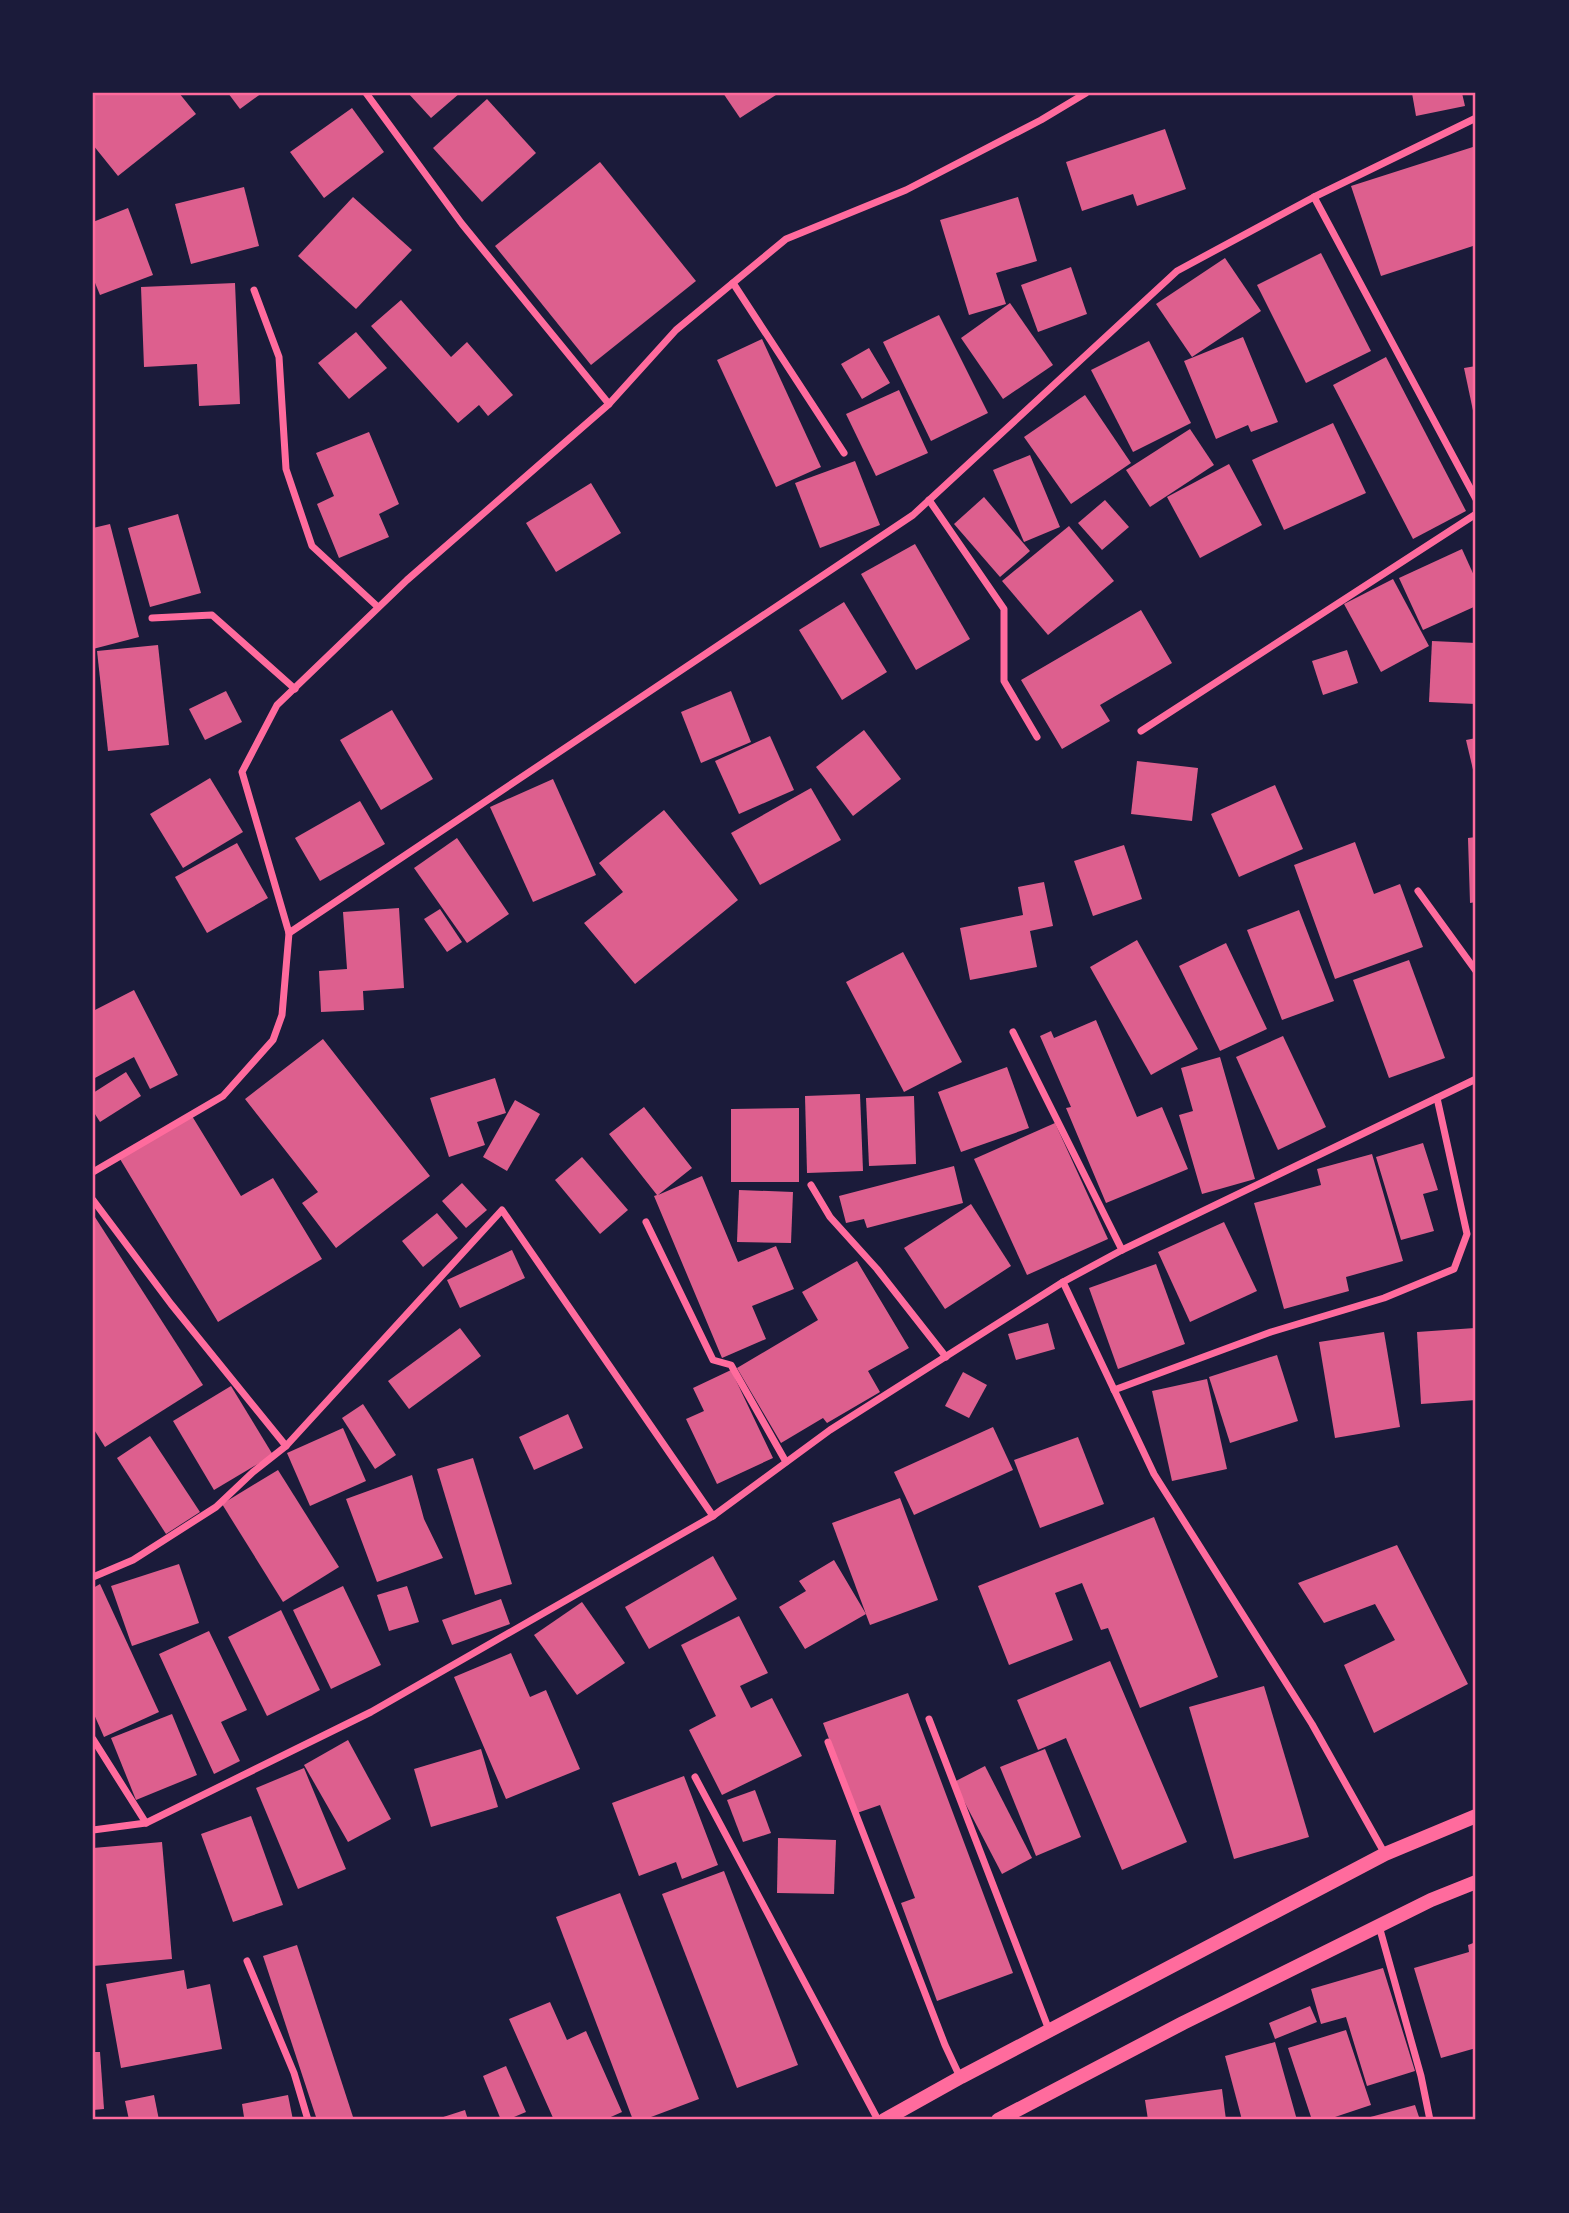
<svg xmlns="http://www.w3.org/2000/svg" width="1569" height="2213" font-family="Georgia,serif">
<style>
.building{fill:#dd5f8e}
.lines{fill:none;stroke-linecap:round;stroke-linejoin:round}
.minor{stroke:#ff6b9d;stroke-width:7}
.secondary{stroke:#ff6b9d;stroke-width:14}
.neatline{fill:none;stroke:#ff6b9d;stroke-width:2.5}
</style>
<rect width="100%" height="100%" fill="#1b1b3a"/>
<g class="building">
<path d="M93,93H179L196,114L118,176L93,145Z"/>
<path d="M228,93H262L240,109Z"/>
<path d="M408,93H460L431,118Z"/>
<path d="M723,93H779L740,118Z"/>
<path d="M1412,93H1462L1465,106L1416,116Z"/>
<path d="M487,99L536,153L482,202L433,148Z"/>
<path d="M352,108L384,152L324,198L290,152Z"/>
<path d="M1165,129L1186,189L1137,206L1133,194L1082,211L1066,162Z"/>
<path d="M1476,146V245L1381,276L1351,186Z"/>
<path d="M600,162L696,281L591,365L495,246Z"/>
<path d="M244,187L259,246L191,264L175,204Z"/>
<path d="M353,197L412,250L356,309L298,256Z"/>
<path d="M1018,197L1037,261L996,273L1006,304L969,315L940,220Z"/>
<path d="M128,208L153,275L100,295L93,278V222Z"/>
<path d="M1321,253L1371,351L1306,383L1257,285Z"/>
<path d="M1225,258L1261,311L1192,357L1156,304Z"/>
<path d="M1071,267L1087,314L1038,332L1021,285Z"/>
<path d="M235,283L240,404L199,406L197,364L144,367L141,287Z"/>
<path d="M401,300L451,357L467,342L513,395L488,416L479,405L458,423L371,326Z"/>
<path d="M1010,303L1053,365L1003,399L961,338Z"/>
<path d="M939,315L988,413L931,441L883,342Z"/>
<path d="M356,332L387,368L349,399L318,363Z"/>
<path d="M1243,337L1278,422L1251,432L1248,425L1216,439L1184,361Z"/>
<path d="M762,339L821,467L776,487L717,360Z"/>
<path d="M1149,341L1191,423L1133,452L1091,370Z"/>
<path d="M869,348L890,383L862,399L841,364Z"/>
<path d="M1386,357L1466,511L1413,539L1333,385Z"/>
<path d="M1476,366V420H1475L1464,368Z"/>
<path d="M899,390L928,453L876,476L846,414Z"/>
<path d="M1085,395L1131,463L1071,504L1024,437Z"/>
<path d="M1333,423L1366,493L1284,530L1252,460Z"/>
<path d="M1190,429L1214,465L1150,507L1126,470Z"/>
<path d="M369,432L399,504L379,514L389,537L339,558L317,504L334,496L316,453Z"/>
<path d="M1030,455L1060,527L1024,542L993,470Z"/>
<path d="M855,461L880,525L820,548L795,483Z"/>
<path d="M1229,464L1262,525L1200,558L1167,497Z"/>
<path d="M591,483L621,533L556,572L526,523Z"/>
<path d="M984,497L1030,551L1000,577L954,524Z"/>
<path d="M1105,500L1129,527L1102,550L1078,523Z"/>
<path d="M178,514L201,593L150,607L128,528Z"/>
<path d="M110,524L139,637L93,649V528Z"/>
<path d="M1069,526L1114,581L1048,635L1002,581Z"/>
<path d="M915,544L970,639L916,670L861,574Z"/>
<path d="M1462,549L1476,580V606L1423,630L1399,578Z"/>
<path d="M1393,579L1429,646L1381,672L1344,604Z"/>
<path d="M844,602L887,672L842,700L799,630Z"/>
<path d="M1141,610L1172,663L1100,705L1110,721L1062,749L1021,680Z"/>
<path d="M1432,641L1476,643V704L1429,702Z"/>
<path d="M158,645L169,745L108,751L97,651Z"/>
<path d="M1347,650L1358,683L1323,695L1312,661Z"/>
<path d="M226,691L242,722L205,740L189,709Z"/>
<path d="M731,691L751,742L701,763L681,712Z"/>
<path d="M392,710L433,779L381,810L340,740Z"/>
<path d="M864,730L901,779L853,816L816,767Z"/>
<path d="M770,736L794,790L739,814L715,761Z"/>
<path d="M1476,738V778H1475L1466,740Z"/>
<path d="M1137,761L1198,768L1192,821L1131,814Z"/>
<path d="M210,778L243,832L183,868L150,814Z"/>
<path d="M553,779L596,875L533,902L490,807Z"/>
<path d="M1275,785L1303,849L1239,877L1211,814Z"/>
<path d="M811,788L841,840L760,885L731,833Z"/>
<path d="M360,801L385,844L320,881L295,838Z"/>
<path d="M664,810L738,900L635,984L584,923L623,892L599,863Z"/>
<path d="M1476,837V902L1470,903L1468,838Z"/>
<path d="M457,838L509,914L467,943L414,868Z"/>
<path d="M1355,842L1374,894L1400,884L1423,947L1335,979L1294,865Z"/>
<path d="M237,843L268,898L207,933L175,877Z"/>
<path d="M1124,845L1142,899L1093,916L1074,861Z"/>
<path d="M1044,882L1053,926L1030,931L1037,967L970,980L960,928L1023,915L1018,887Z"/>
<path d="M399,908L404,988L363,991L364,1010L321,1012L319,971L347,969L343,912Z"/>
<path d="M440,909L462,942L447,952L424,919Z"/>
<path d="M1299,910L1334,1001L1282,1020L1247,930Z"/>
<path d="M1137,940L1198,1049L1151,1075L1090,967Z"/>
<path d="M1226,943L1267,1029L1220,1051L1179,966Z"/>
<path d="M903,952L962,1062L904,1092L846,982Z"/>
<path d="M1409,960L1445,1058L1389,1078L1353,980Z"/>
<path d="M134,990L178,1075L150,1089L134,1057L93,1079V1011Z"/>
<path d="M1096,1020L1137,1117L1162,1107L1188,1169L1106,1203L1066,1108L1071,1107L1040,1036L1051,1031L1054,1038Z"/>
<path d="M1283,1036L1326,1127L1278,1150L1236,1057Z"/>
<path d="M323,1039L430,1176L336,1248L302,1203L318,1192L245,1099Z"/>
<path d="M1220,1057L1255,1179L1202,1194L1179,1115L1193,1111L1181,1068Z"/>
<path d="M1007,1067L1029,1128L961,1152L938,1092Z"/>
<path d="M126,1072L141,1096L100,1122L93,1111V1093Z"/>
<path d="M495,1078L506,1113L477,1122L485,1145L449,1157L430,1098Z"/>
<path d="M860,1094L863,1171L807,1173L805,1096Z"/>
<path d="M914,1096L916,1164L869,1166L866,1098Z"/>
<path d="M515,1100L540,1114L507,1171L483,1157Z"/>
<path d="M644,1107L692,1168L658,1195L702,1176L738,1262L776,1246L794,1289L752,1306L766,1339L722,1358L654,1196L657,1195L609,1134Z"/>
<path d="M799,1108V1182H731V1109Z"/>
<path d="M192,1116L241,1196L273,1178L322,1259L218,1322L120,1159Z"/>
<path d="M1055,1123L1108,1239L1027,1275L974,1159Z"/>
<path d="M1423,1143L1438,1190L1423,1194L1434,1231L1401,1240L1376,1157Z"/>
<path d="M1372,1154L1403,1261L1346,1277L1349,1291L1284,1309L1254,1203L1321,1185L1317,1169Z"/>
<path d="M582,1157L628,1210L600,1234L555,1180Z"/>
<path d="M954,1166L963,1203L867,1228L864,1219L846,1223L839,1196Z"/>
<path d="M462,1183L487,1210L466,1228L442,1201Z"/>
<path d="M739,1190L793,1192L791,1243L737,1242Z"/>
<path d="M971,1204L1011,1266L945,1309L904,1248Z"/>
<path d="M437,1213L458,1238L423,1267L402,1241Z"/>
<path d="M93,1214L203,1385L105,1447L93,1428Z"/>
<path d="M1224,1222L1257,1291L1190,1322L1158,1252Z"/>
<path d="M512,1250L525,1278L460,1308L447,1280Z"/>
<path d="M857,1261L909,1348L868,1371L880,1392L827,1423L823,1418L781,1443L737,1368L818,1320L802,1292Z"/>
<path d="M1156,1264L1185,1344L1118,1369L1089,1288Z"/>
<path d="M1048,1323L1055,1349L1016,1360L1008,1334Z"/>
<path d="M460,1328L481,1356L409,1409L388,1381Z"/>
<path d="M1475,1328L1476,1400L1421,1404L1417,1332Z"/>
<path d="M1384,1332L1400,1427L1335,1438L1319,1342Z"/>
<path d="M1277,1355L1298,1421L1230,1443L1209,1377Z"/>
<path d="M731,1370L773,1458L717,1484L686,1419L704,1411L693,1388Z"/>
<path d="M963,1372L987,1385L969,1418L945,1406Z"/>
<path d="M1207,1379L1227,1469L1172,1481L1152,1391Z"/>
<path d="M231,1386L273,1455L214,1490L173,1421Z"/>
<path d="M363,1404L396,1455L375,1469L342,1418Z"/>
<path d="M568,1414L583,1448L534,1470L519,1437Z"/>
<path d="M993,1427L1013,1470L914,1515L894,1472Z"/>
<path d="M343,1428L366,1481L310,1506L287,1453Z"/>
<path d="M150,1436L200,1512L166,1534L117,1458Z"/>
<path d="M1078,1437L1104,1504L1040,1528L1014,1460Z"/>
<path d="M473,1458L512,1584L475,1595L437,1469Z"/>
<path d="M278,1470L339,1567L283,1602L222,1504Z"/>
<path d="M412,1475L424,1519L443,1558L377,1582L346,1499Z"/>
<path d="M900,1498L938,1600L870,1625L832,1523Z"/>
<path d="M1154,1517L1218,1677L1140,1708L1108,1628L1101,1630L1082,1583L1055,1593L1073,1640L1009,1665L978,1586Z"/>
<path d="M1397,1545L1468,1684L1374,1733L1344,1665L1395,1640L1375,1604L1324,1623L1298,1583Z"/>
<path d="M713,1556L737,1599L649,1649L625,1607Z"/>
<path d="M834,1560L866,1614L805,1649L779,1607L806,1591L799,1581Z"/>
<path d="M179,1564L199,1623L132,1646L111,1586Z"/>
<path d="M100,1584L159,1712L104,1737L93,1712V1588Z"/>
<path d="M343,1586L381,1665L331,1689L293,1610Z"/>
<path d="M407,1586L419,1622L389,1631L377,1595Z"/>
<path d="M501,1599L510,1624L452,1645L442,1620Z"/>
<path d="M582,1602L625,1663L577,1695L534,1635Z"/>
<path d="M281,1610L320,1690L267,1716L228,1637Z"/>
<path d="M739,1616L768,1673L740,1686L751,1708L772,1698L802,1756L722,1795L689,1730L716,1716L681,1645Z"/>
<path d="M209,1631L247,1710L221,1722L240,1761L214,1774L159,1654Z"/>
<path d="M511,1653L530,1697L546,1690L580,1769L506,1799L454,1677Z"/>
<path d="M1110,1661L1187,1842L1122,1870L1066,1738L1038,1750L1017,1700Z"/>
<path d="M1264,1686L1309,1837L1234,1859L1189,1707Z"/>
<path d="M908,1693L1013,1973L937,2001L901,1903L915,1898L880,1805L857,1813L823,1723Z"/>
<path d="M172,1714L197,1775L136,1800L111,1738Z"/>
<path d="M348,1740L391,1819L348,1842L304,1765Z"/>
<path d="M481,1749L498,1807L431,1827L414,1769Z"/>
<path d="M1045,1749L1081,1837L1036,1856L1000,1767Z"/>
<path d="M985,1766L1032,1858L1002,1874L954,1782Z"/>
<path d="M304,1768L346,1869L298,1889L256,1788Z"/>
<path d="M684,1776L718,1865L682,1879L676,1862L639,1876L612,1803Z"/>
<path d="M755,1790L771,1833L743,1842L727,1800Z"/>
<path d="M251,1816L283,1905L233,1922L201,1834Z"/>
<path d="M778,1838L836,1840L834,1894L777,1893Z"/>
<path d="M162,1842L172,1959L93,1966V1848Z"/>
<path d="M724,1871L798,2065L737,2088L662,1894Z"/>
<path d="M620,1893L699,2099L643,2120H633L556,1917Z"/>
<path d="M1476,1942V2048L1441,2058L1414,1968L1469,1952L1468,1945Z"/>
<path d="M297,1945L354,2120H317L263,1956Z"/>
<path d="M1383,1968L1415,2071L1367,2086L1346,2017L1321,2024L1311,1989Z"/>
<path d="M184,1970L187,1989L210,1984L222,2049L121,2068L106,1984Z"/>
<path d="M550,2002L567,2040L586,2031L622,2112L604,2120H554L509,2019Z"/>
<path d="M1310,2006L1317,2022L1275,2039L1269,2023Z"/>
<path d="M1346,2030L1371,2105L1326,2120H1312L1288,2048Z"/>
<path d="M1275,2042L1297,2120H1242L1225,2056Z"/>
<path d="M93,2052H100L104,2109L93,2110Z"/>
<path d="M506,2066L526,2112L507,2120H501L483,2076Z"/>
<path d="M1222,2089L1226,2120H1148L1145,2100Z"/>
<path d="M154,2095L159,2120H129L125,2101Z"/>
<path d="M288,2095L293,2120H233L244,2117L242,2104Z"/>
<path d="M1415,2105L1420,2120H1363V2119Z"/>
<path d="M465,2110L468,2120H434Z"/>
</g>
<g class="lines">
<g class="minor">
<path d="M366,93L462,224L609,404"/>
<path d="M1476,118L1314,197L1476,499"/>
<path d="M733,283L844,453"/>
<path d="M254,290L279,357L286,469L312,546L378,607"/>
<path d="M929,500L1004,609V681L1037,737"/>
<path d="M152,618L212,615L295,689"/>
<path d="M1141,731L1476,514"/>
<path d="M1418,891L1476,971"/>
<path d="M289,933L913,515L1177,271L1314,197"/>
<path d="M1013,1032L1122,1250"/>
<path d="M93,1172L223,1096L273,1040L282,1015L289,933L242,772L277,705L407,580L609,404L676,330L786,239L906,190L1041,120L1086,93"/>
<path d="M811,1185L830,1217L877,1269L946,1357"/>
<path d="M93,1200L171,1304L286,1446"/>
<path d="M646,1222L713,1360L731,1365L786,1462"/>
<path d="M1063,1282L1154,1474L1312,1724L1385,1854"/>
<path d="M1114,1390L1271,1332L1384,1298L1454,1269L1467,1234L1437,1098"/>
<path d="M93,1577L133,1560L216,1507L253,1472L286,1446L502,1210L713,1516"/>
<path d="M929,1719L1049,2030"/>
<path d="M93,1739L146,1823"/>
<path d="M828,1742L945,2045L960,2077"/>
<path d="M695,1777L878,2120"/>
<path d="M93,1830L146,1823L371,1712L713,1516L830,1430L1063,1282L1122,1250L1476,1079"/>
<path d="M1379,1926L1421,2076L1430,2120"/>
<path d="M247,1961L294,2073L308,2120"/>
</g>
<g class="secondary">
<path d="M884,2120L961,2077L1385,1854L1476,1816"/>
<path d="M998,2120L1183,2023L1431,1900L1476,1882"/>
</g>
</g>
<rect width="1569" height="2213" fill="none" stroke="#1b1b3a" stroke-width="189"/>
<rect x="94" y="94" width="1380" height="2024" class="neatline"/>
</svg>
